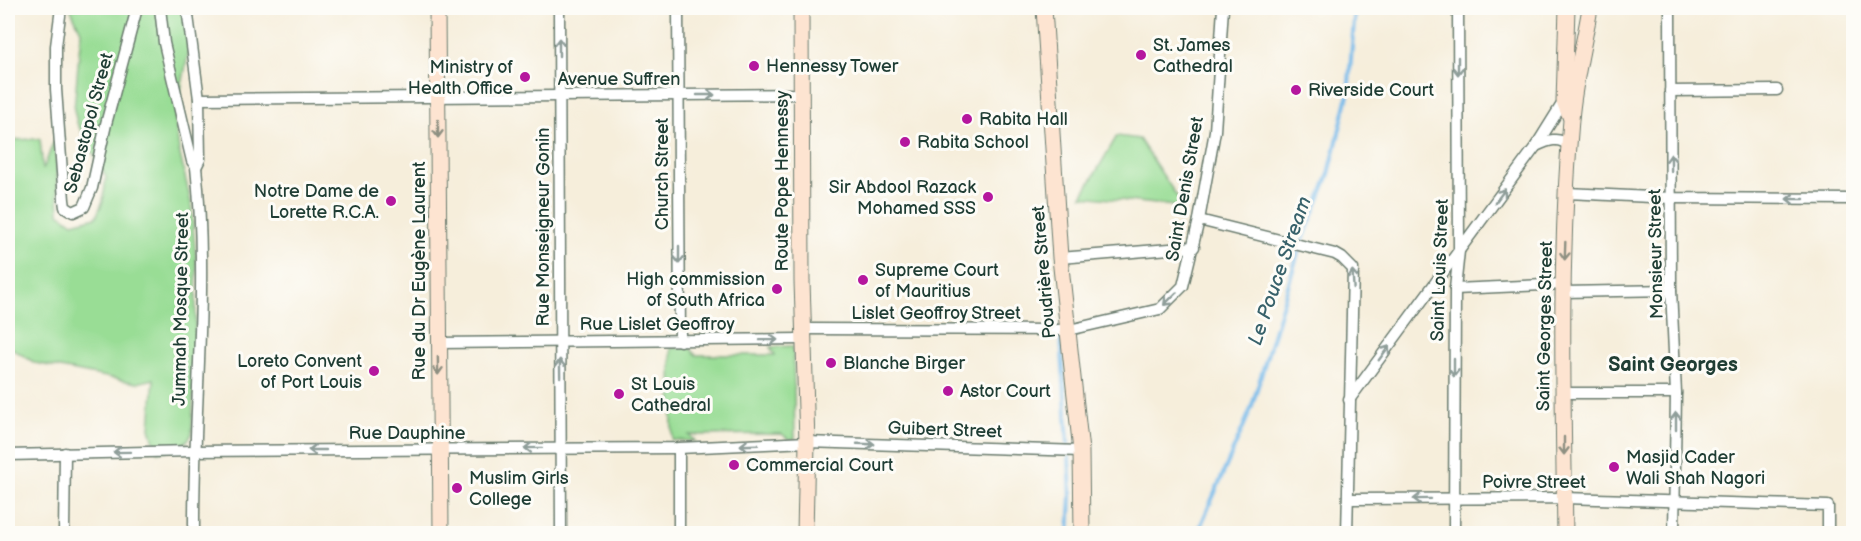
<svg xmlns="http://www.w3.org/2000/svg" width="1861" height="541" font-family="'Balsamiq Sans',sans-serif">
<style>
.green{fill:#99dd95;stroke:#5c8d64;stroke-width:1.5}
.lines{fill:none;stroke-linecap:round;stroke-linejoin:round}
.stream{stroke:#73b9ea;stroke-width:4}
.street-casing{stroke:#6a7b6e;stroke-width:13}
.secondary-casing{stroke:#6a7b6e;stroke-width:17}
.street{stroke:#fff;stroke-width:10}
.secondary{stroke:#fde4d1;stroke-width:15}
.oneway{stroke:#8f9e9a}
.oneway2{stroke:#8e9082}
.poi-dot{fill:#b5179e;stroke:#fdfcf7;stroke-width:2}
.labels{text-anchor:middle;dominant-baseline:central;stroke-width:6;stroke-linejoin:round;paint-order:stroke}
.poi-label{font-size:18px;fill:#1f3d34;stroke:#fdfcf7;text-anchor:start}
.street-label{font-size:18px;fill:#1f3d34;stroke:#fdfcf7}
.water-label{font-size:20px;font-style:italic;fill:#38626b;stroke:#fdfcf7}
.neighbourhood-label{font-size:20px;font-weight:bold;fill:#1f3d34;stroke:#fdfcf7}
</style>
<rect width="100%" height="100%" fill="#fdfcf7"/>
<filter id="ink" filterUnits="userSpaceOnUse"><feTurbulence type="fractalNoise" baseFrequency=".0167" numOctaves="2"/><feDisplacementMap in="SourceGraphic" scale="12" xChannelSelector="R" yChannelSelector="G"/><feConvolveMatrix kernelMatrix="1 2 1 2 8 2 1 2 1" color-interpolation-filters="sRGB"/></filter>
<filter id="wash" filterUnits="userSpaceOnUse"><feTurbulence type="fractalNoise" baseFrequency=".008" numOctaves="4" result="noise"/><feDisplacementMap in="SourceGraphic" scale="24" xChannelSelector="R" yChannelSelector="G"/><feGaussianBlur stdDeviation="1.35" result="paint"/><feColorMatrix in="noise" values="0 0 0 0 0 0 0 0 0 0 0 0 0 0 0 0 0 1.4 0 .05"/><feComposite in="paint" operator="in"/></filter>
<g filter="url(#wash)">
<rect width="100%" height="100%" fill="#f6eedb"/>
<g class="green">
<path d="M70,8H184L187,25L188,55L175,119L179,150L191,203L197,270L192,434C183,449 174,450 157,452L150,428L154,379L137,383L35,363L8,346V140L40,139L43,170L55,138L59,213L73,223L96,217L103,201L106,177L77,123L74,110L81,31Z"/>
<path d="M1117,136L1139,139L1184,207L1082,196Z"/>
<path d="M793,346L795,439H788L782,434L689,435L695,441L672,440L671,348H690L696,355H775L770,347Z"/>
</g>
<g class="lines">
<g class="stream">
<path d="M1061,337L1068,444"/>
<path d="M1069,457L1071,496L1069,534"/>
<path d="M1197,534L1251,409L1298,253L1329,174L1348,95L1355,8"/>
</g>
</g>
</g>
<g filter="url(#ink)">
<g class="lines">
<g class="street-casing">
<g id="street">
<path d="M61,8L56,46V89L64,200L65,207L73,212L84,207L92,188L106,124L137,8"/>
<path d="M160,8L164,43L192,161L196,167C209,287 193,412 194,534"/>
<path d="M187,8L199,99L200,159L196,167"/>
<path d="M559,8L561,534"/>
<path d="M678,8L680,341"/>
<path d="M1670,8L1671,290L1676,393L1674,534"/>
<path d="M1670,91L1777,90"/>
<path d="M199,99L801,94"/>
<path d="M1536,146C1549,140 1558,136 1570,146"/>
<path d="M1567,193L1672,198L1854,199"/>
<path d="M1199,220L1335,254L1342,258L1353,269L1347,534"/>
<path d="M1060,258L1194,247"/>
<path d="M1455,289L1564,284"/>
<path d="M1564,292L1671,290"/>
<path d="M803,329L1069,330L1160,309L1183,286L1199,220L1215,131L1223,8"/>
<path d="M438,343L803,339"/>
<path d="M1564,393H1676"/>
<path d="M1349,400L1536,146L1564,101"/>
<path d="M679,448V534"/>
<path d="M8,455L193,451L679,448L807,442L1081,451"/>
<path d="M1348,499L1564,498L1828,506V534"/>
<path d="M64,534L65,453"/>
<path d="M1454,534L1455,289L1459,251L1458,8"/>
</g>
</g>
<g class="secondary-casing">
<g id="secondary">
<path d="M437,8L441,534"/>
<path d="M801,8L802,281L807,442L805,534"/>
<path d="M1044,8L1060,258L1081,451L1082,534"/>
<path d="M1567,8L1564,101L1570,116"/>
<path d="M1565,534C1563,396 1559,257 1571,120C1574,82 1584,44 1590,8"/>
</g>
</g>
<use href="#street" class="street"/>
<use href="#secondary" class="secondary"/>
</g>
<defs><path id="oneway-shaft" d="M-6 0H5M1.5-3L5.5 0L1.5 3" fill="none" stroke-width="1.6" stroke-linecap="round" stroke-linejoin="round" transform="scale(1.5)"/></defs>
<g class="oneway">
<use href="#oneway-shaft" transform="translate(559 47) rotate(-90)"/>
<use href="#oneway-shaft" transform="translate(1458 66) rotate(90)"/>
<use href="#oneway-shaft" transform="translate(706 95)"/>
<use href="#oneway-shaft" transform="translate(1671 163) rotate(-91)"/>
<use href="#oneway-shaft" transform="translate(1500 196) rotate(-54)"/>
<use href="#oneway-shaft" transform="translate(1795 199) rotate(-180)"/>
<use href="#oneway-shaft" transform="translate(679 255) rotate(90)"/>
<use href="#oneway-shaft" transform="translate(1353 279) rotate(-94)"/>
<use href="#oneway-shaft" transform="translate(1170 299) rotate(135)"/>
<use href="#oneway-shaft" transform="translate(769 340) rotate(-1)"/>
<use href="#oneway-shaft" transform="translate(1384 353) rotate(-54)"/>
<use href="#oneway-shaft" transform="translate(560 368) rotate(-91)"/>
<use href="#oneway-shaft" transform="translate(1454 368) rotate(90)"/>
<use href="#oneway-shaft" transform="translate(1676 421) rotate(-90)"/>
<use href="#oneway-shaft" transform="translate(866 444) rotate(2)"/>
<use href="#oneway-shaft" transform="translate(749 445) rotate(178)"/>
<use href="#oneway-shaft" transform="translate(533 448) rotate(179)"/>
<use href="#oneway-shaft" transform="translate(317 450) rotate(180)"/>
<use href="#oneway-shaft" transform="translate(122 452) rotate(179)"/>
<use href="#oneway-shaft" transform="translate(1422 499) rotate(179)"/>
</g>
<g class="oneway2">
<use href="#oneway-shaft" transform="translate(438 129) rotate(90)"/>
<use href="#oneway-shaft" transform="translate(1565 251) rotate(92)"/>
<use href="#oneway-shaft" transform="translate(438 366) rotate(89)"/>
<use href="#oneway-shaft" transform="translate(1564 446) rotate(90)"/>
</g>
</g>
<g class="poi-dot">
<circle cx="1141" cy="55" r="6"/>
<circle cx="754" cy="66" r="6"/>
<circle cx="525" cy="77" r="6"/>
<circle cx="1296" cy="90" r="6"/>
<circle cx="967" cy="119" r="6"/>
<circle cx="905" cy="142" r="6"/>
<circle cx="988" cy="197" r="6"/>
<circle cx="391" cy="201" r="6"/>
<circle cx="863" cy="280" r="6"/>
<circle cx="777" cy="289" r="6"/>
<circle cx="831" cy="363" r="6"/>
<circle cx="374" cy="371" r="6"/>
<circle cx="948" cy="391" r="6"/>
<circle cx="619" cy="394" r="6"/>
<circle cx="734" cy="465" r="6"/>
<circle cx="1614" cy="467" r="6"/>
<circle cx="457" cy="488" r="6"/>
</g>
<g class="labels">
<g class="poi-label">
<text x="1153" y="45">St. James<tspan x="1153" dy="21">Cathedral</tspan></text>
<text x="766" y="66">Hennessy Tower</text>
<text x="513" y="67" text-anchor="end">Ministry of<tspan x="513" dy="21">Health Office</tspan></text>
<text x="1308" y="90">Riverside Court</text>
<text x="979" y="119">Rabita Hall</text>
<text x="917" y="142">Rabita School</text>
<text x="976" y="187" text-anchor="end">Sir Abdool Razack<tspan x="976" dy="21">Mohamed SSS</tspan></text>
<text x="379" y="191" text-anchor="end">Notre Dame de<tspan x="379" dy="21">Lorette R.C.A.</tspan></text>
<text x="875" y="270">Supreme Court<tspan x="875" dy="21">of Mauritius</tspan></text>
<text x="765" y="279" text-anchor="end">High commission<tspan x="765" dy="21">of South Africa</tspan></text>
<text x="362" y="361" text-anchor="end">Loreto Convent<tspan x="362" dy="21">of Port Louis</tspan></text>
<text x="843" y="363">Blanche Birger</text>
<text x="631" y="384">St Louis<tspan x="631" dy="21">Cathedral</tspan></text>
<text x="960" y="391">Astor Court</text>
<text x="1626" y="457">Masjid Cader<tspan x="1626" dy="21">Wali Shah Nagori</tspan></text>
<text x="746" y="465">Commercial Court</text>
<text x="469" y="478">Muslim Girls<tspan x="469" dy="21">College</tspan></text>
</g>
<g class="street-label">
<text x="619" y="79">Avenue Suffren</text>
<text transform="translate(89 123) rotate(-75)">Sebastopol Street</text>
<text transform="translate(662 174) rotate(-90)">Church Street</text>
<text transform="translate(782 181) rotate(-90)">Route Pope Hennessy</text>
<text transform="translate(1185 189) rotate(-80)">Saint Denis Street</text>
<text transform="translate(543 227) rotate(-90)">Rue Monseigneur Gonin</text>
<text transform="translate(1656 254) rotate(-91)">Monsieur Street</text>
<text transform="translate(1440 270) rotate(-88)">Saint Louis Street</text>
<text transform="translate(419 271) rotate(-90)">Rue du Dr Eugène Laurent</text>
<text transform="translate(1044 272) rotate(-95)">Poudrière Street</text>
<text transform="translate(181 309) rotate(-89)">Jummah Mosque Street</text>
<text x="936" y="313">Lislet Geoffroy Street</text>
<text x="657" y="324">Rue Lislet Geoffroy</text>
<text transform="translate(1545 326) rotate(-89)">Saint Georges Street</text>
<text transform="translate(945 430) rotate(2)">Guibert Street</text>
<text x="407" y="433">Rue Dauphine</text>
<text x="1534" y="482">Poivre Street</text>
</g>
<g class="water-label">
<text transform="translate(1280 271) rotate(-71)">Le Pouce Stream</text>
</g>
<g class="neighbourhood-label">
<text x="1673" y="365">Saint Georges</text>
</g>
</g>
<rect width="1861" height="541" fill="none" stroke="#fdfcf7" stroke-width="30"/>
</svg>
